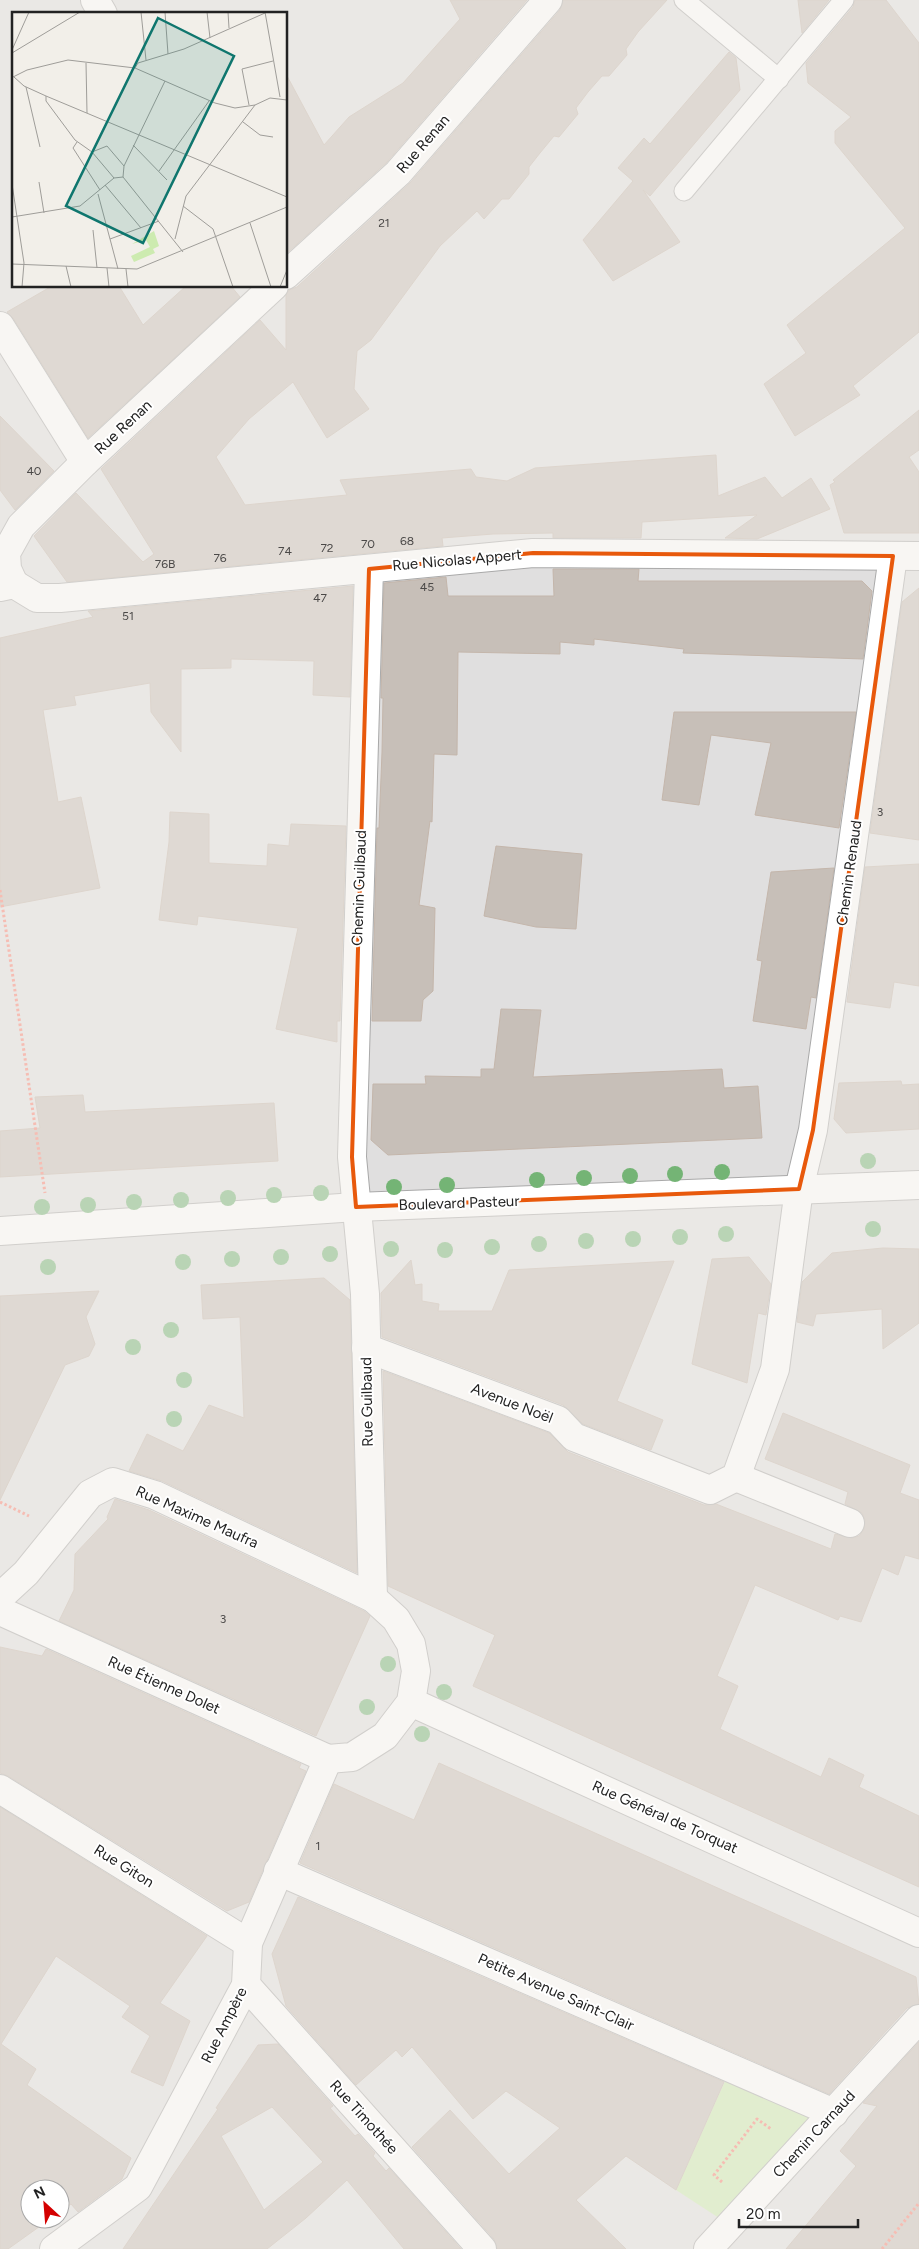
<svg xmlns="http://www.w3.org/2000/svg" width="919" height="2249" font-family="Figtree,sans-serif">
<style>
.residential{fill:#e0dfdf;fill-rule:evenodd}
.grass{fill:#cdebb0}
.building{fill:#c7bfb8;stroke:#c4b6ab;fill-rule:evenodd}
.lines{fill:none;stroke-linecap:round;stroke-linejoin:round}
.service-casing{stroke:#a9a9a9;stroke-width:21}
.minor-casing{stroke:#a9a9a9;stroke-width:30}
.tertiary-casing{stroke:#a9a9a9;stroke-width:30}
.path{stroke:#fa8072;stroke-width:3;stroke-dasharray:2.5 2.5;stroke-linecap:butt}
.service{stroke:#fff;stroke-width:19}
.minor{stroke:#fff;stroke-width:28}
.tertiary{stroke:#fff;stroke-width:28}
.tree{fill:#74b475}
.marked{fill:none;stroke:#e8590c;stroke-width:4;stroke-linejoin:round}
.labels{text-anchor:middle;dominant-baseline:central;stroke-width:4;stroke-linejoin:round;paint-order:stroke}
.number-label{font-size:12px;fill:#4b4948}
.street-label{font-size:15px;fill:#222;stroke:#fff}
.inset-road{fill:none;stroke:#9f9d99;stroke-width:1}
.view{fill:#0f766e;fill-opacity:0.15;stroke:#0f766e;stroke-width:2.5}
.inset-edge{fill:none;stroke:#222;stroke-width:2.5}
</style>
<rect width="100%" height="100%" fill="#f2efe9"/>
<path class="residential" d="M0,0H919V2249H0ZM14,14H286V286H14ZM30,2189H60V2219H30Z"/>
<path class="grass" d="M725,2081L814,2118L719,2218L676,2190Z"/>
<g class="building">
<path d="M450,0H527L387,162L286,254V74L324,145L349,117L403,83L460,19Z"/>
<path d="M563,0H667L638,32L626,49L627,55L609,76H602L588,92L576,108L578,114L559,137L554,136L540,153L529,167V174L509,199H502L484,219L477,211L440,246L371,340L357,351L354,389L369,409L327,438L293,382L249,419L216,457L245,505L347,495L340,480L471,469L476,477L507,481L535,468L716,455L718,496L765,477L782,498L811,478L830,509L757,539L725,538L757,515L642,522L641,538H553V533L493,534L442,538L443,546L67,582L34,536L76,493L143,562L154,554L101,469L260,320L286,350V295L289,290L297,287L410,183L560,10Z"/>
<path d="M798,0H829L802,33Z"/>
<path d="M855,0H886L919,43V332L853,386L860,395L795,436L764,384L806,353L787,325L905,228L835,143V131L851,117L808,83L806,63L853,7Z"/>
<path d="M729,52L736,58L740,90L650,196L643,190L680,242L613,281L583,240L633,181L618,168L644,138L650,144Z"/>
<path d="M52,286H119L143,325L186,286H231L240,297L88,438L13,318L7,312Z"/>
<path d="M919,410V450L909,457L919,472V533H844L830,485L835,482L833,480Z"/>
<path d="M0,416L54,471L15,510L0,490Z"/>
<path d="M553,569H639L638,581H862L872,591L863,659L683,653L684,649L594,639V645L560,642V654L458,652L457,755L434,754L432,822L430,821L419,905L435,908L433,991L423,1000L421,1021H372L377,828H379L382,752L383,698H381L384,583L446,577L448,596H554Z"/>
<path d="M353,586L350,697L313,695L314,661L231,659V668L181,669V752L151,712L150,683L74,696L76,705L43,710L58,802L81,797L100,888L0,907V638L93,617L88,611Z"/>
<path d="M919,588V840L870,833L902,602Z"/>
<path d="M674,712H856L839,828L755,815L771,743L711,735L699,805L662,800Z"/>
<path d="M170,812L209,814V863L267,866L268,844L289,846L291,824L346,826L340,1021H337V1042L276,1029L298,928L198,916L197,925L159,920L169,842Z"/>
<path d="M496,846L582,854L576,929L536,927L484,916Z"/>
<path d="M919,864V986L894,982L890,1008L847,1002L865,867Z"/>
<path d="M834,868L816,998L811,997L806,1029L753,1021L762,961L757,960L771,872Z"/>
<path d="M501,1009L541,1010L533,1077L722,1069L724,1088L758,1086L762,1138L388,1155L371,1140L373,1084H426L425,1076L481,1077V1069H494Z"/>
<path d="M901,1081L902,1085L919,1084V1129L846,1133L834,1119L839,1083Z"/>
<path d="M83,1095L85,1112L274,1103L278,1161L0,1177V1131L40,1128L35,1097Z"/>
<path d="M883,1248L919,1249V1323L883,1349L882,1309L816,1314L813,1326L797,1322L802,1282L832,1253Z"/>
<path d="M749,1257L771,1284L766,1315L758,1313L747,1383L692,1364L712,1259Z"/>
<path d="M411,1260L415,1285L422,1284V1301L439,1304L438,1311H492L509,1270L674,1261L617,1401L663,1420L651,1450L583,1424L563,1405L382,1337L381,1293Z"/>
<path d="M324,1278L350,1300L357,1573L162,1481L129,1471L147,1434L183,1451L209,1405L244,1418L240,1317L203,1319L201,1285Z"/>
<path d="M99,1291L86,1317L95,1344L89,1356L65,1365L0,1500V1296Z"/>
<path d="M383,1371L549,1433L568,1452L704,1505L716,1504L831,1549L835,1534L852,1538L859,1536L864,1529L865,1520L862,1513L845,1504L848,1492L765,1459L783,1413L910,1465L900,1493L919,1500V1559L905,1555L898,1575L882,1568L861,1622L840,1616L838,1620L755,1585L717,1676L738,1686L720,1729L821,1777L829,1758L864,1775L859,1787L919,1816V1887L473,1686L495,1635L388,1586Z"/>
<path d="M115,1499L149,1510L364,1611L370,1616L316,1736L59,1621L74,1590L75,1554L108,1519L107,1517Z"/>
<path d="M0,1647L42,1656L46,1649L301,1764L299,1768L306,1771L249,1902L227,1911L8,1776L0,1773Z"/>
<path d="M439,1763L916,1977L919,2004L907,2008L829,2094L300,1863L334,1784L414,1820Z"/>
<path d="M0,1807L207,1936L160,2003L190,2021L163,2086L131,2072L150,2036L122,2017L130,2006L56,1956L1,2044L36,2069L27,2085L131,2158L122,2179L78,2212L71,2204L60,2212V2189H30V2219H50L8,2249H0Z"/>
<path d="M298,1897L724,2082L676,2190L626,2156L576,2200L626,2249H497L494,2239L412,2147L450,2110L509,2174L560,2128L506,2091L473,2119L412,2047L402,2057L396,2050L356,2085L286,2006L272,1954Z"/>
<path d="M919,2042V2249H786L856,2166L840,2151L877,2106L863,2103Z"/>
<path d="M278,2044L333,2106L330,2108L355,2136L358,2134L375,2153L373,2156L386,2171L389,2168L461,2249H404L347,2180L306,2218L267,2249H123L218,2109L216,2108L258,2045ZM272,2107L323,2162L264,2210L221,2136Z"/>
</g>
<g class="lines">
<g class="service-casing">
<g id="service">
<path d="M684,0L779,79"/>
<path d="M684,191L844,0"/>
</g>
</g>
<g class="minor-casing">
<g id="minor">
<path d="M95,0L103,14"/>
<path d="M286,275L398,173L548,0"/>
<path d="M0,326L85,462"/>
<path d="M369,569L352,1157L365,1294L373,1598"/>
<path d="M14,584L7,569L6,553L21,526L85,462L274,286"/>
<path d="M0,587L14,584L37,598H60L533,553L919,556"/>
<path d="M366,1348L558,1420L574,1437L710,1490L736,1477L775,1369L799,1189L813,1130L893,556"/>
<path d="M736,1477L850,1523"/>
<path d="M0,1597L26,1573L90,1494L113,1482L155,1495L373,1598L396,1619L411,1644L416,1671L411,1702L385,1736L352,1757L328,1759"/>
<path d="M0,1611L328,1759"/>
<path d="M411,1702L919,1933"/>
<path d="M0,1789L248,1943"/>
<path d="M278,1871L834,2113"/>
<path d="M246,1985L482,2249"/>
<path d="M54,2249L138,2187L246,1985L248,1943L328,1759"/>
<path d="M708,2249L919,2019"/>
</g>
</g>
<g class="tertiary-casing">
<path id="tertiary" d="M0,1231L356,1207L919,1185"/>
</g>
<g class="path">
<path d="M0,890L45,1193"/>
<path d="M0,1502L29,1516"/>
<path d="M722,2182L714,2175L757,2119L771,2129"/>
<path d="M882,2249L919,2203"/>
</g>
<use href="#service" class="service"/>
<use href="#minor" class="minor"/>
<use href="#tertiary" class="tertiary"/>
</g>
<g class="tree">
<circle cx="868" cy="1161" r="8"/>
<circle cx="722" cy="1172" r="8"/>
<circle cx="675" cy="1174" r="8"/>
<circle cx="630" cy="1176" r="8"/>
<circle cx="584" cy="1178" r="8"/>
<circle cx="537" cy="1180" r="8"/>
<circle cx="447" cy="1185" r="8"/>
<circle cx="394" cy="1187" r="8"/>
<circle cx="321" cy="1193" r="8"/>
<circle cx="274" cy="1195" r="8"/>
<circle cx="228" cy="1198" r="8"/>
<circle cx="181" cy="1200" r="8"/>
<circle cx="134" cy="1202" r="8"/>
<circle cx="88" cy="1205" r="8"/>
<circle cx="42" cy="1207" r="8"/>
<circle cx="873" cy="1229" r="8"/>
<circle cx="726" cy="1234" r="8"/>
<circle cx="680" cy="1237" r="8"/>
<circle cx="633" cy="1239" r="8"/>
<circle cx="586" cy="1241" r="8"/>
<circle cx="539" cy="1244" r="8"/>
<circle cx="492" cy="1247" r="8"/>
<circle cx="391" cy="1249" r="8"/>
<circle cx="445" cy="1250" r="8"/>
<circle cx="330" cy="1254" r="8"/>
<circle cx="281" cy="1257" r="8"/>
<circle cx="232" cy="1259" r="8"/>
<circle cx="183" cy="1262" r="8"/>
<circle cx="48" cy="1267" r="8"/>
<circle cx="171" cy="1330" r="8"/>
<circle cx="133" cy="1347" r="8"/>
<circle cx="184" cy="1380" r="8"/>
<circle cx="174" cy="1419" r="8"/>
<circle cx="388" cy="1664" r="8"/>
<circle cx="444" cy="1692" r="8"/>
<circle cx="367" cy="1707" r="8"/>
<circle cx="422" cy="1734" r="8"/>
</g>
<path d="M0 0H919V2249H0ZM533,553L893,556L813,1130L799,1189L356,1207L352,1157L369,569Z" fill="#f2efe9" fill-opacity=".55" fill-rule="evenodd"/>
<path class="marked" d="M533,553L893,556L813,1130L799,1189L356,1207L352,1157L369,569Z"/>
<g class="labels">
<g class="number-label">
<text x="384" y="223">21</text>
<text x="34" y="471">40</text>
<text x="407" y="541">68</text>
<text x="368" y="544">70</text>
<text x="327" y="548">72</text>
<text x="285" y="551">74</text>
<text x="220" y="558">76</text>
<text x="165" y="564">76B</text>
<text x="427" y="587">45</text>
<text x="320" y="598">47</text>
<text x="128" y="616">51</text>
<text x="880" y="812">3</text>
<text x="223" y="1619">3</text>
<text x="318" y="1846">1</text>
</g>
<g class="street-label">
<text transform="translate(423 144) rotate(-49)">Rue Renan</text>
<text transform="translate(123 427) rotate(-43)">Rue Renan</text>
<text transform="translate(457 560) rotate(-5)">Rue Nicolas Appert</text>
<text transform="translate(849 873) rotate(-82)">Chemin Renaud</text>
<text transform="translate(359 888) rotate(-88)">Chemin Guilbaud</text>
<text transform="translate(459 1203) rotate(-2)">Boulevard Pasteur</text>
<text transform="translate(367 1402) rotate(-91)">Rue Guilbaud</text>
<text transform="translate(512 1403) rotate(21)">Avenue Noël</text>
<text transform="translate(197 1517) rotate(24)">Rue Maxime Maufra</text>
<text transform="translate(164 1685) rotate(24)">Rue Étienne Dolet</text>
<text transform="translate(665 1817) rotate(24)">Rue Général de Torquat</text>
<text transform="translate(124 1866) rotate(32)">Rue Giton</text>
<text transform="translate(556 1992) rotate(24)">Petite Avenue Saint-Clair</text>
<text transform="translate(224 2025) rotate(-63)">Rue Ampère</text>
<text transform="translate(364 2117) rotate(48)">Rue Timothée</text>
<text transform="translate(814 2134) rotate(-47)">Chemin Carnaud</text>
</g>
</g>
<g transform="translate(12 12)">
<rect width="275" height="275" fill="#f2efe9"/>
<path d="M142,219L147,234L141,237L143,241L122,250L119,244L138,235L134,228L120,232Z" fill="#cdebb0"/>
<path class="inset-road" d="M129,0L134,48M153,0L156,42M195,0L198,26M216,0L217,16M253,0L268,85M0,38L17,0M0,41L68,0M74,51L75,101M123,56L126,51L172,37L253,1M0,58V79M1,65L15,58L56,48L123,56L203,91L223,96L243,93L258,86L275,88M2,65L12,74L34,84L275,185M14,75L28,135M34,84V89L63,128L80,140L102,166M237,93L230,57L261,49M231,110L248,123L261,125M65,130L61,136L88,178M121,133L155,168M80,140L95,134L112,154M112,154L153,69M147,159L197,89M111,165L171,240M102,166L111,165L112,154M27,170L32,201M0,172L12,251L10,275M93,173L129,216M86,182L106,257M171,194L201,217L221,275M0,205L68,194L102,166M238,211L259,275M81,218L85,256M98,227L147,209M163,227L174,184L243,93M0,252L125,257L275,195M54,254L59,275M95,256L97,275M114,257L116,275M268,275L275,258"/>
<path class="view" d="M146,6L222,44L131,231L54,194Z"/>
<rect width="275" height="275" class="inset-edge"/>
</g>
<g transform="translate(45 2204) rotate(334)"><circle r="24" fill="#ffffff" stroke="#a7a7a7"/>
<path d="M0-4L9 19L0 12L-9 19Z" fill="#d40000"/>
<text y="-8" font-size="14" font-weight="bold" text-anchor="middle" fill="#222222">N</text>
</g>
<path d="M739 2219v8h119v-8" fill="none" stroke="#222222" stroke-width="2.5"/>
<text x="746" y="2219" font-size="15" fill="#222222" stroke="#ffffff" stroke-width="4" paint-order="stroke">20 m</text>
</svg>
